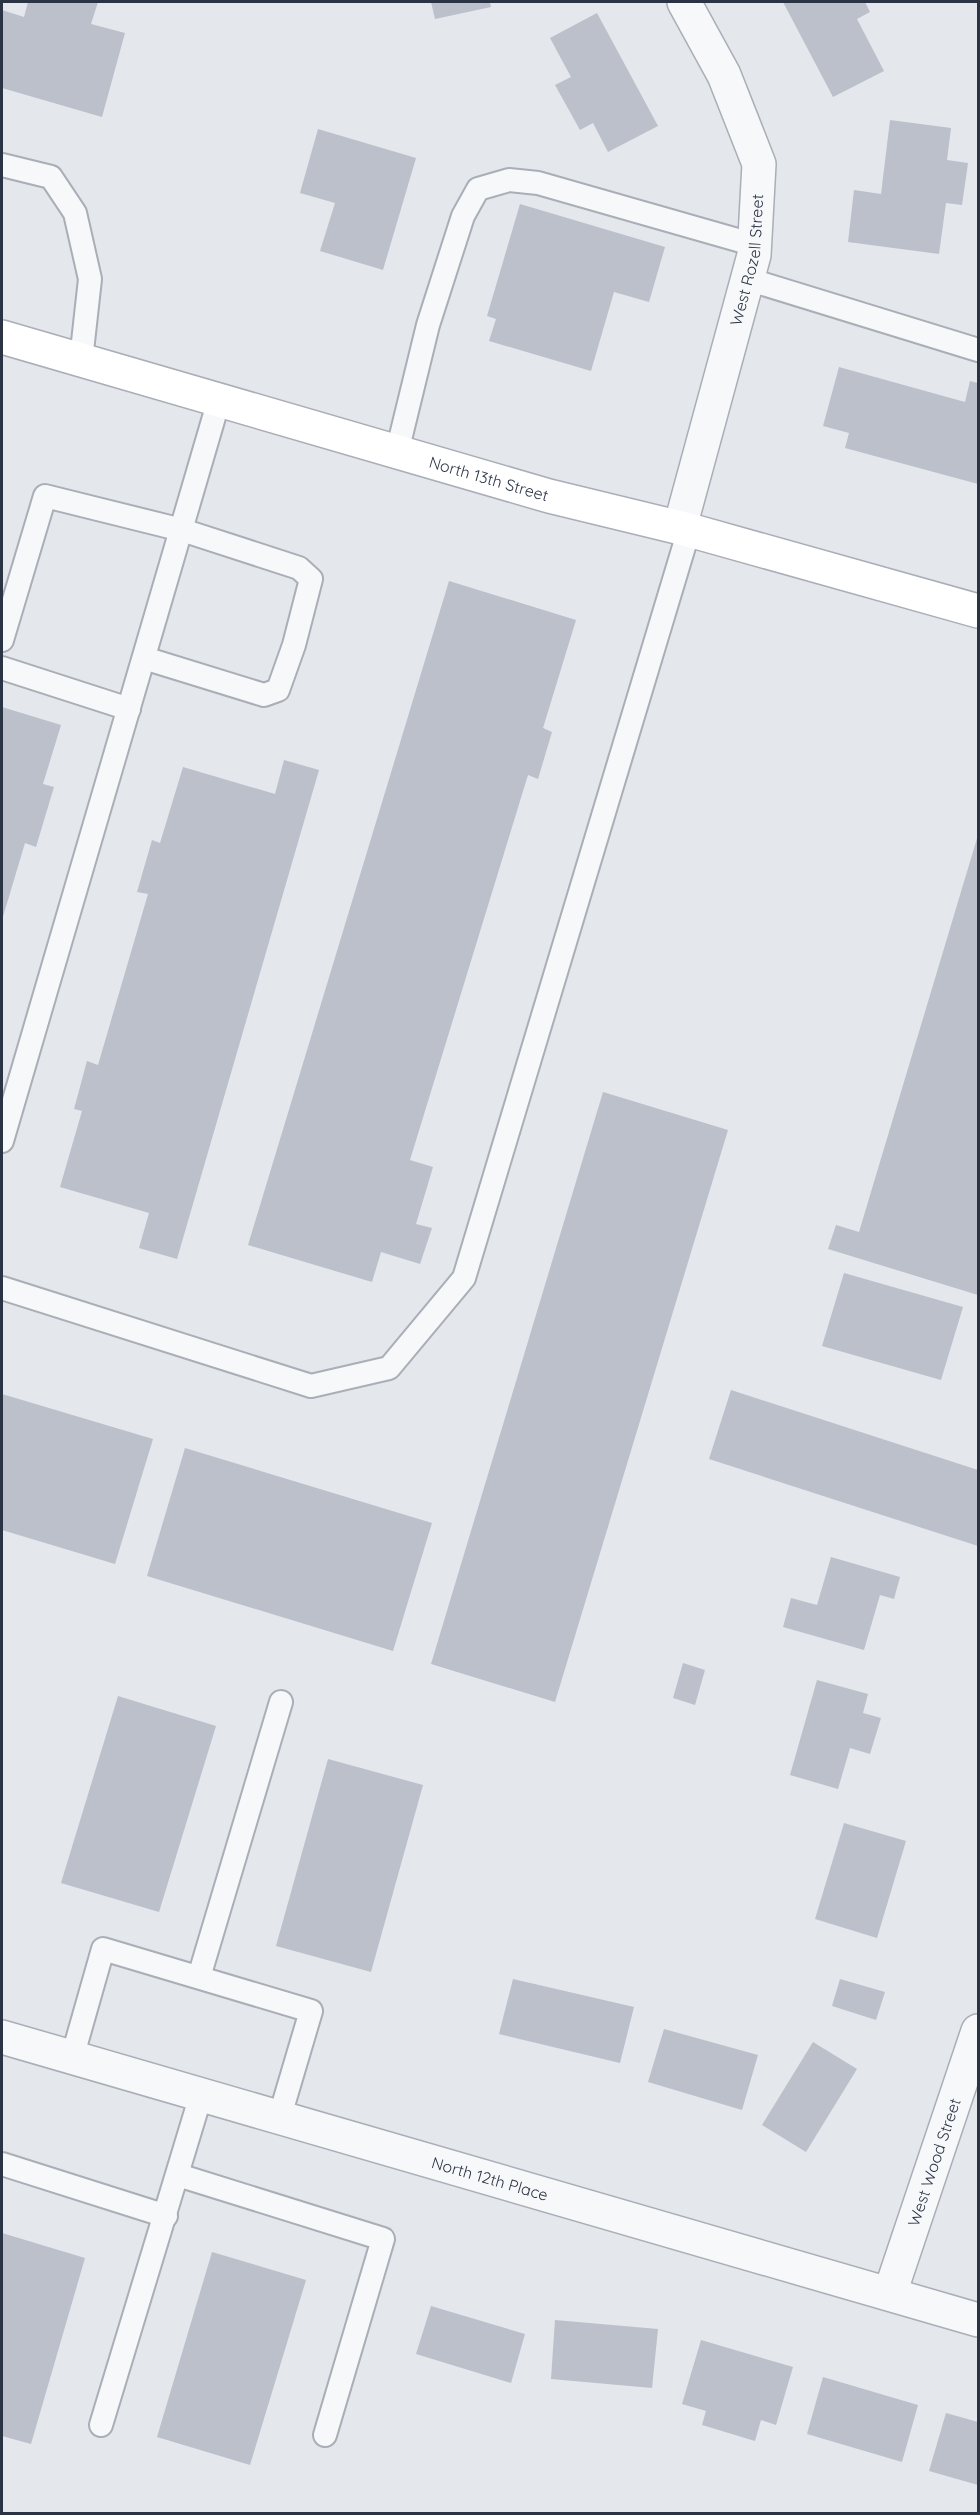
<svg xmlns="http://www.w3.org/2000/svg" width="980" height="2515" font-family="Quicksand,sans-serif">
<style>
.building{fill:#bbc0ca}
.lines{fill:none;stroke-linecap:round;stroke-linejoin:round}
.service-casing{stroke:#a9aeb7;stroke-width:26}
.minor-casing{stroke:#a9aeb7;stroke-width:36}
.secondary-casing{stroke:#a9aeb7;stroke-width:36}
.service{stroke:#f7f8fa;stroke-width:22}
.minor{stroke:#f7f8fa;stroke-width:33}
.secondary{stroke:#fff;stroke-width:33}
.labels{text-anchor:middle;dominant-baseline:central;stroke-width:5;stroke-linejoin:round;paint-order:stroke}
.street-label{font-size:16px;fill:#2b3445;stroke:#f4f6f9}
</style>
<rect width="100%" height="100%" fill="#e4e7ec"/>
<g class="building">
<path d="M28,2H98L91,24L125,33L102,117L2,88V10L24,17Z"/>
<path d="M431,2H490L491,7L435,19Z"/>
<path d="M783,2H865L870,12L857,19L884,71L833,97Z"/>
<path d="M597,13L658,126L608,152L593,123L580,130L555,85L571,77L550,38Z"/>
<path d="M890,120L951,128L947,160L968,163L962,205L946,203L939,254L848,242L854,190L881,194Z"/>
<path d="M318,129L416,158L383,270L320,251L335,203L300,193Z"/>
<path d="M520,204L665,247L649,302L614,292L591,371L489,341L496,319L487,316Z"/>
<path d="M839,367L965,402L970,381L978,383V484L845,448L849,433L823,426Z"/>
<path d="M449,581L576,620L543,728L552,732L538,779L528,775L410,1160L433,1167L416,1224L432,1228L420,1264L381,1252L372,1282L248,1245Z"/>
<path d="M2,707L61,725L43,784L54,787L36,847L25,843L2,920Z"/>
<path d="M284,760L319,770L177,1259L139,1248L149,1213L60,1187L82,1111L74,1109L87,1061L98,1065L148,894L137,892L152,840L160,843L183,767L275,794Z"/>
<path d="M978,835V1295L828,1249L836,1225L859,1232Z"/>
<path d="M603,1092L728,1130L555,1702L431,1664Z"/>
<path d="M844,1273L963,1307L941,1380L822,1346Z"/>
<path d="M731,1390L978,1470V1546L709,1459Z"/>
<path d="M2,1394L153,1439L115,1564L2,1530Z"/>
<path d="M185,1448L432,1523L393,1651L147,1576Z"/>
<path d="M831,1557L900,1577L894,1599L880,1595L864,1650L783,1627L791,1598L817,1605Z"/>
<path d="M683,1663L705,1670L695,1705L673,1698Z"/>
<path d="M817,1680L868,1694L863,1713L881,1718L870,1754L850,1748L838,1789L790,1775Z"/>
<path d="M118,1696L216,1726L159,1912L61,1883Z"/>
<path d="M328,1759L423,1785L371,1972L276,1946Z"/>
<path d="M844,1823L906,1841L877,1938L815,1919Z"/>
<path d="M513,1979L634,2007L620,2063L499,2034Z"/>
<path d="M840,1979L885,1992L876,2020L832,2006Z"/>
<path d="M664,2029L758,2055L742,2110L648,2082Z"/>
<path d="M813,2042L857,2069L806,2152L762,2125Z"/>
<path d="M2,2233L85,2258L31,2444L2,2436Z"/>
<path d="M212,2252L306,2280L250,2465L157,2437Z"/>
<path d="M431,2306L525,2334L511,2383L416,2354Z"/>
<path d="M555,2320L658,2329L652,2388L551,2379Z"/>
<path d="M701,2340L793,2367L776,2425L761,2420L755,2441L702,2425L706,2411L682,2404Z"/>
<path d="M823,2377L918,2405L902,2462L807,2434Z"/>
<path d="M946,2413L978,2422V2485L929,2471Z"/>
</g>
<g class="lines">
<g class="service-casing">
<g id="service">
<path d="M2,165L51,177L75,213L90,279L81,360"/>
<path d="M747,279L978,350"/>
<path d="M397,452L428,325L463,216L478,189L509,180L538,183L755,245"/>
<path d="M2,640L45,496L182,530L299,568L311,579L294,645L278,690L264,695L144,658"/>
<path d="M2,668L129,709"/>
<path d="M2,1141L219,400"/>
<path d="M2,1288L311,1386L389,1368L464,1278L689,530"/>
<path d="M199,1977L281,1702"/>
<path d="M72,2058L103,1949L311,2011L279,2119"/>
<path d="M2,2164L166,2216"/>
<path d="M178,2175L383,2239L325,2435"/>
<path d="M101,2425L201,2095"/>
</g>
</g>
<g class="minor-casing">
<g id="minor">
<path id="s1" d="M680,527L754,255L759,164L724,75L684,2"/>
<path id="s2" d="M2,2037L978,2320"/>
<path id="s3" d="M890,2293L978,2031"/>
</g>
</g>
<g class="secondary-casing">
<g id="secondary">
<path id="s4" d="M2,337L549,496L689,530L978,611"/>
</g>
</g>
<use href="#service" class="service"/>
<use href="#minor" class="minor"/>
<use href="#secondary" class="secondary"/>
</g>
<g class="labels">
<g class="street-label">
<text stroke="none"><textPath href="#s1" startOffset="276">West Rozell Street</textPath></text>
<text stroke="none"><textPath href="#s4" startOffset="507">North 13th Street</textPath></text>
<text stroke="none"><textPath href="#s3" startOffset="138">West Wood Street</textPath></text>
<text stroke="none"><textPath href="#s2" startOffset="508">North 12th Place</textPath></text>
</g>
</g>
<rect width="980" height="2515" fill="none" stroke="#2b3445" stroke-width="6"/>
</svg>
